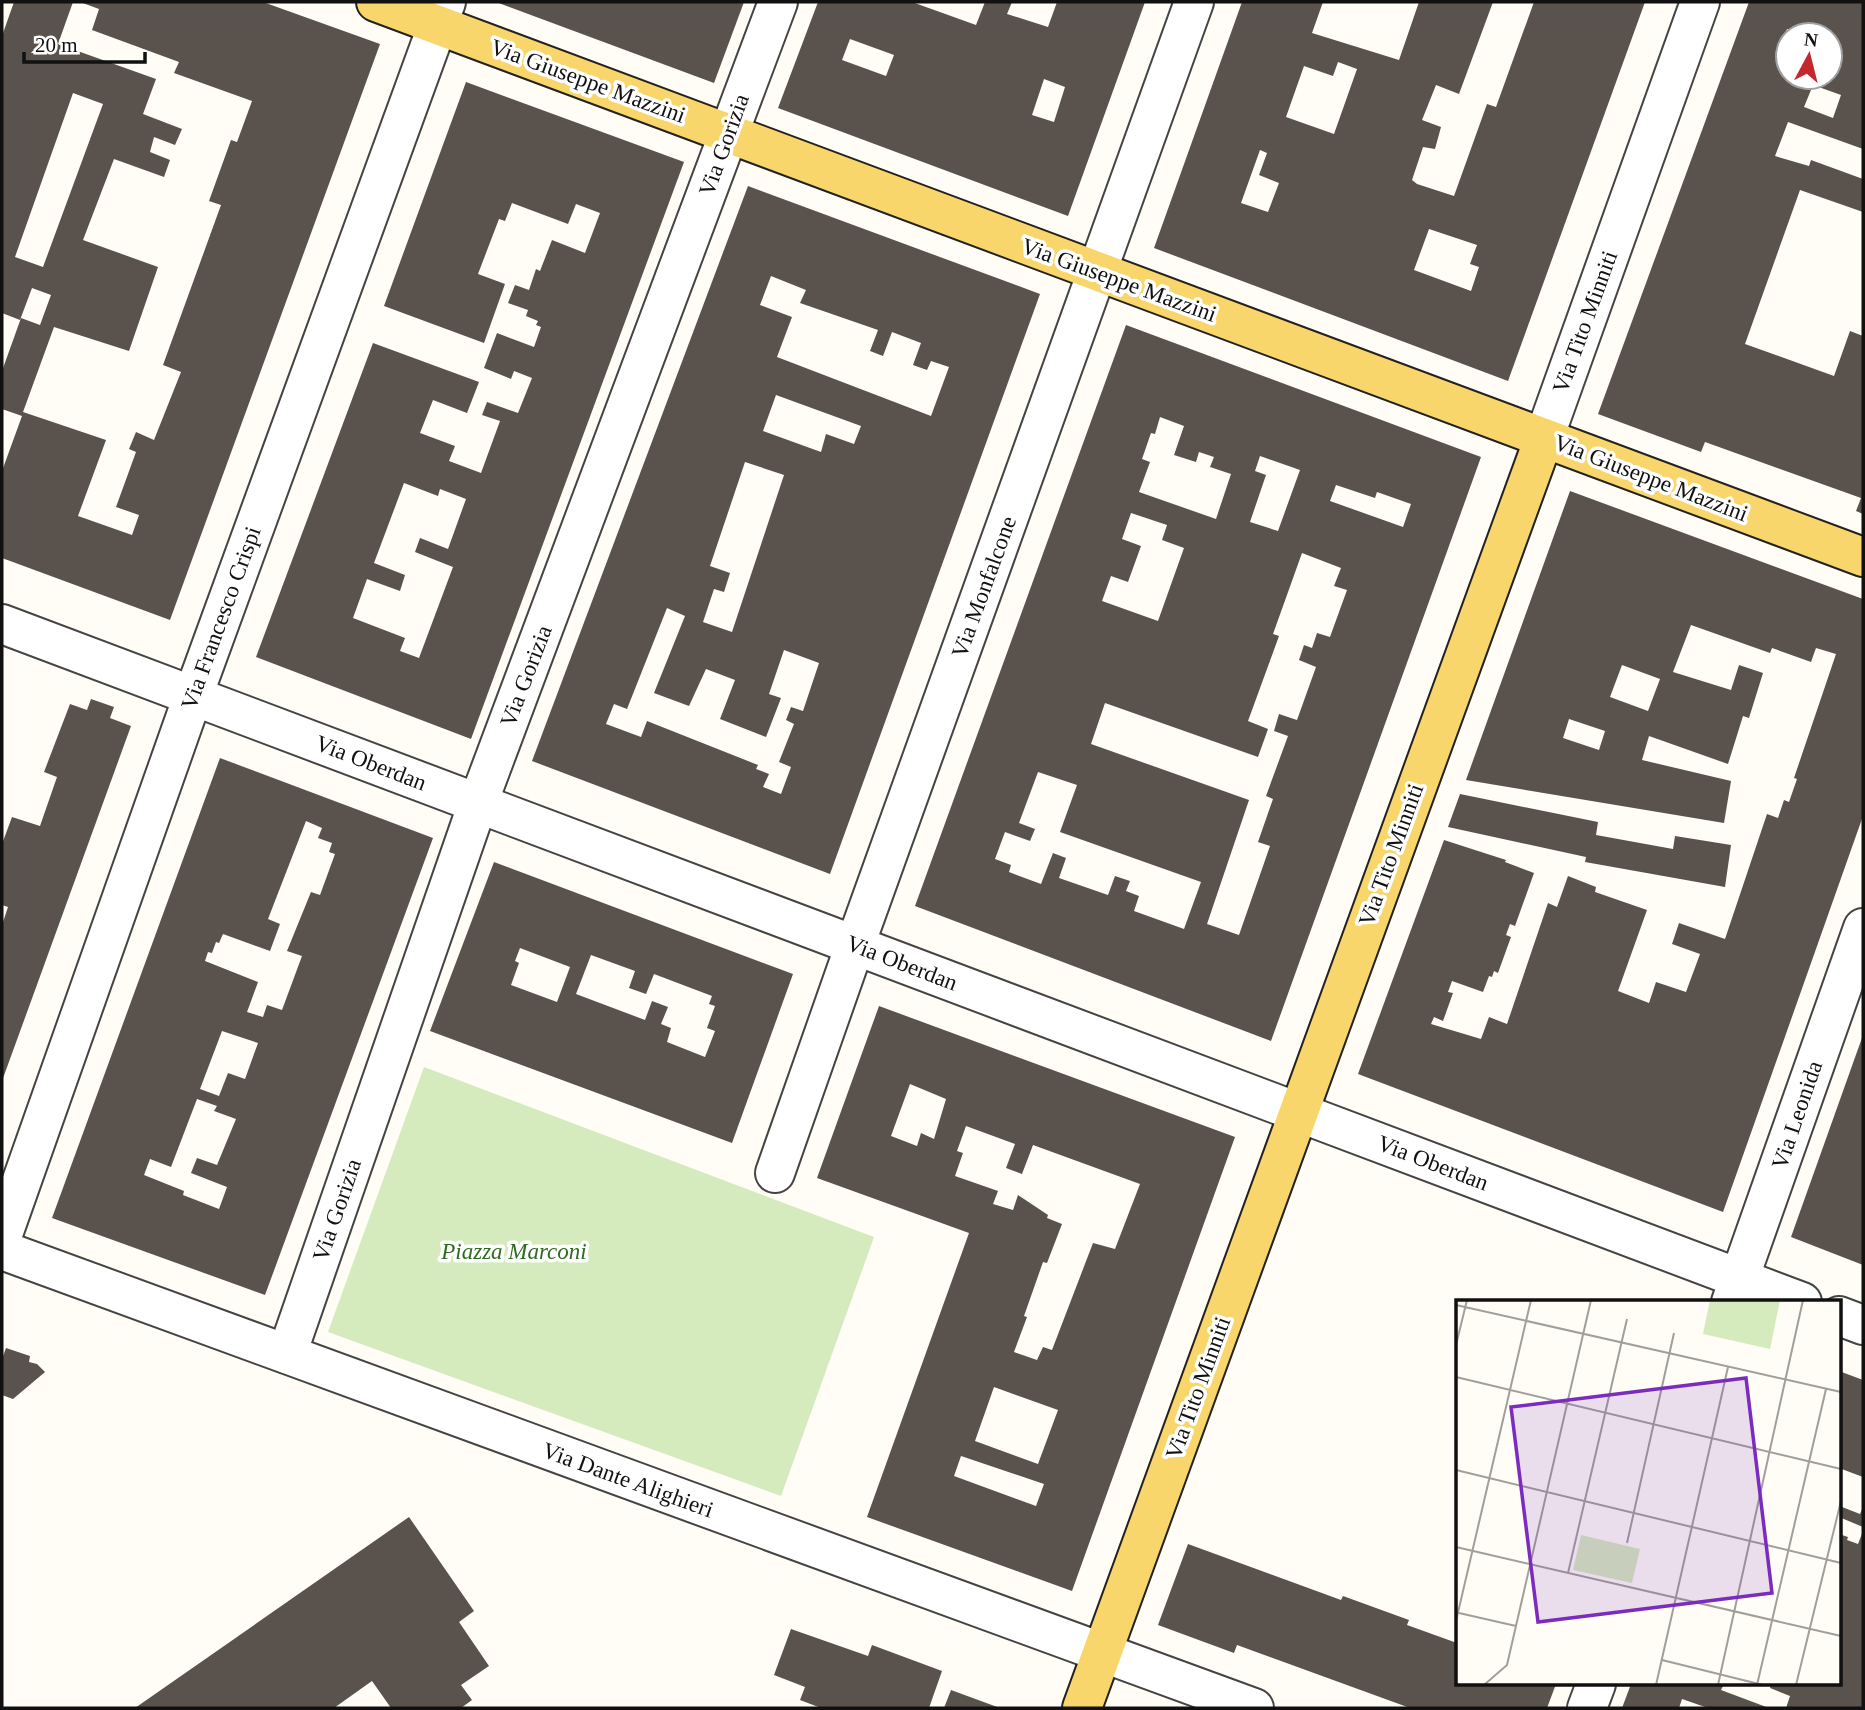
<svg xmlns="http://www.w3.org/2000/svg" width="1865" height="1710" font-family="Georgia,serif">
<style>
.green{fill:#d5ebbd}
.building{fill:#5a524d;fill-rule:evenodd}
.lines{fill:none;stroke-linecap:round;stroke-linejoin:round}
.minor-casing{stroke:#444;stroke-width:42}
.major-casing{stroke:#222;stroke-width:42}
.minor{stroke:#fff;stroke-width:38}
.major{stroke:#f9d66b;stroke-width:38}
.labels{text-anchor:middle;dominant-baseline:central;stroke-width:7;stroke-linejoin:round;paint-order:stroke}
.street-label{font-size:23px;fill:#111;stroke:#fff}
.park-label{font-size:23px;font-style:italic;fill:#2f6b1f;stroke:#fff}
.inset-road{fill:none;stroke:#a09f9a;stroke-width:2}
.view{fill:#7b2cbf;fill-opacity:0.15;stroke:#7b2cbf;stroke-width:3.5}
.inset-edge{fill:none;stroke:#111;stroke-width:3.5}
</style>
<rect width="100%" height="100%" fill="#fffdf5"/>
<path class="green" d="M424,1067L874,1237L781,1496L328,1332Z"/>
<g class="building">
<path d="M14,2H73L58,44L156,79L143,114L182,129L175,145L154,137L150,152L170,160L164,177L114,159L83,240L158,267L129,351L54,327L23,412L106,440L78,516L132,535L139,515L116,507L136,452L129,449L136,432L154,440L181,372L163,365L221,205L209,201L231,140L237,142L252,101L174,73L179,62L92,30L99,9L80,2H263L380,44L170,620L2,558V471L22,416L2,409V371L21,318L40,325L51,295L32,288L20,320L2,313V36ZM73,93L103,104L43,267L15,257Z"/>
<path d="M496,2H744L714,83Z"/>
<path d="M818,2H912L976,25L985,2H1012L1007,14L1048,27L1057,2H1145L1068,216L778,108ZM850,39L894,55L886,76L842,60ZM1044,79L1065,87L1054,122L1032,115Z"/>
<path d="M1242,2H1323L1312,33L1399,60L1419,2H1493L1459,94L1436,85L1422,120L1441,127L1435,149L1423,147L1412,180L1417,184L1454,196L1487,104L1496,107L1534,2H1645L1508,381L1154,248ZM1338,62L1357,69L1334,134L1286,117L1304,66L1333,76ZM1260,150L1267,153L1259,175L1279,183L1268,212L1241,203ZM1429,229L1477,245L1470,264L1479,267L1471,291L1414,270Z"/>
<path d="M1749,2H1863V149L1788,122L1775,156L1809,166L1811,160L1863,179V212L1800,190L1745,344L1834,376L1850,331L1863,336V514L1856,511L1861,498L1705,442L1701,452L1598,414ZM1787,29L1804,35H1830V44L1838,47L1830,71V77H1788V54L1780,51ZM1813,85L1841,95L1833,118L1804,107Z"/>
<path d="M466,82L684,162L471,739L256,657L373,343L479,382L467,413L433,400L420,433L455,446L449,461L481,473L500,421L482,415L487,402L518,413L532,378L514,371L511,379L484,368L497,333L534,347L541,327L536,325L538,321L526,316L528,310L508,303L515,285L529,290L536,269L540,271L552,240L585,253L600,213L576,204L568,224L512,203L505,221L499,219L478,274L505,284L484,343L384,306ZM404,483L438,496L440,489L466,499L448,549L420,538L415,552L453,567L419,658L400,651L405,638L353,618L367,579L400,591L405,575L374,563Z"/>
<path d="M748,186L1040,294L830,874L532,761ZM771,276L806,290L800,303L878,330L870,351L883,356L892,332L921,343L913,365L927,370L931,361L949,367L931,416L777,357L792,317L760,305ZM776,395L861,426L854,444L826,434L821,452L763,431ZM745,462L784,475L732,632L703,622L714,589L724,592L730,573L710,566ZM667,608L685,616L654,693L689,706L706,669L735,680L720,719L766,737L781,698L769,694L784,650L819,663L803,711L791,707L786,720L794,724L779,762L791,767L781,794L763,787L769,774L756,769L758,765L647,721L641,737L606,724L614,704L627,709Z"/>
<path d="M1126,325L1481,457L1271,1041L915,906ZM1160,417L1184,426L1174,455L1196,462L1199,452L1214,457L1210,467L1231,474L1216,519L1139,492L1150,462L1142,459L1151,433L1155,434ZM1260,456L1300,470L1278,531L1250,522L1266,475L1255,471ZM1336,485L1375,498L1377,492L1411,504L1403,527L1330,501ZM1131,513L1167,525L1162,540L1184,548L1158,621L1102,601L1111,576L1128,582L1141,546L1122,539ZM1302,553L1341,568L1334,586L1347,590L1330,637L1317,633L1312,648L1304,645L1299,660L1316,667L1297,720L1279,714L1274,731L1288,736L1266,796L1273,799L1258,842L1270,846L1239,935L1207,924L1249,800L1091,744L1105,703L1258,757L1268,729L1248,721L1279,636L1273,634ZM1038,772L1077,785L1060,832L1201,882L1184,929L1134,911L1139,896L1126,891L1130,881L1115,876L1108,895L1059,878L1066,858L1053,853L1041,884L1009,872L1011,865L995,859L1005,832L1030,841L1035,829L1019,823Z"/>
<path d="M1570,491L1863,599V816L1723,1212L1358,1074L1444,840L1506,860L1505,862L1534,873L1515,926L1510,924L1506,935L1511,937L1498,973L1494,971L1492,977L1489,976L1483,992L1452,981L1448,992L1453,993L1443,1021L1434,1017L1431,1024L1481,1039L1489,1017L1507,1024L1548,903L1557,907L1568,876L1596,887L1595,892L1647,910L1618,991L1649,1003L1656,982L1686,992L1700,954L1672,944L1679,923L1725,939L1767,814L1778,818L1784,800L1789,802L1797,779L1794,778L1836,654L1816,648L1811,662L1772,648L1770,653L1691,625L1673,672L1731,690L1739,665L1763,673L1749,718L1743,716L1728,764L1649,736L1642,760L1731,781L1724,823L1466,780ZM1622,665L1660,679L1648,711L1610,697ZM1569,719L1605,731L1599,750L1563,738Z"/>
<path d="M91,699L114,707L110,718L131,726L2,1081V925L8,907L2,905V844L12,817L40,826L57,777L44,772L70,704L87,710Z"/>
<path d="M220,758L433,838L265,1295L52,1218ZM306,821L322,828L318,838L332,843L329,852L335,854L320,895L311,892L287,951L302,956L282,1010L267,1005L263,1017L247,1012L258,982L205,961L208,952L212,953L216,942L219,943L223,934L270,951L280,924L268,919ZM222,1031L258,1043L245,1079L228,1073L219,1096L200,1089ZM197,1099L217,1106L214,1111L236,1119L217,1165L197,1158L191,1173L227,1187L219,1209L183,1195L184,1191L144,1175L150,1159L171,1167Z"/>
<path d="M1460,794L1598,822L1596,835L1673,849L1675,836L1731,845L1725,887L1585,862L1586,857L1448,827Z"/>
<path d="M494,862L793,974L732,1143L430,1031ZM520,948L570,967L557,1002L511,985L519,963L515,961ZM591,955L635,971L629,988L646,994L654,974L712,996L709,1004L715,1006L707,1028L715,1031L705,1057L667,1042L671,1028L661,1024L668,1007L652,1001L645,1020L576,994Z"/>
<path d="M879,1006L1235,1137L1072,1591L867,1517L969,1233L817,1178ZM910,1084L946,1099L934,1139L921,1133L917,1146L891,1136ZM966,1126L1015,1144L1006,1168L1022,1174L1033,1145L1140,1184L1115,1249L1093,1243L1052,1350L1043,1347L1037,1360L1014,1352L1027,1317L1024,1316L1043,1262L1047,1263L1062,1224L1047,1218L1048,1215L1018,1195L1013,1210L993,1204L998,1191L955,1176L963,1153L957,1151ZM994,1387L1058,1410L1038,1464L975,1441ZM961,1456L1044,1484L1036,1506L954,1476Z"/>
<path d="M1863,1035V1265L1791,1237Z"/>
<path d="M6,1348L30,1356L29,1362L37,1364L45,1372L13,1399L2,1395V1359Z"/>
<path d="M1839,1371L1863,1380V1477L1839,1468Z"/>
<path d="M1842,1507L1860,1514L1863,1507V1527L1839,1517Z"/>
<path d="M409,1517L474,1611L459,1622L489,1666L461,1685L472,1700L461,1708H391L372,1681L334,1708H135Z"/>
<path d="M1863,1531V1708H1786L1790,1696L1770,1688L1771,1684H1839V1534L1848,1537L1847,1540L1858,1544Z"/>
<path d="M1188,1544L1341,1600L1343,1596L1409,1620L1407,1625L1457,1643V1684H1556L1547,1708H1410L1237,1645L1234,1653L1158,1625Z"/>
<path d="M791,1629L868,1656L872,1645L942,1671L929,1708H821L800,1700L805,1687L774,1675Z"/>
<path d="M1631,1684H1724L1721,1690L1769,1708H1708L1682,1699L1679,1708H1622Z"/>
<path d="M951,1690L1000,1708H944Z"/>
</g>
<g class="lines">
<g class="minor-casing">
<g id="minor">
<path d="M1544,438L1700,2"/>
<path d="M2,624L1802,1302"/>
<path d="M775,1173L855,945L1194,2"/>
<path d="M2,1237L193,696L446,2"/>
<path d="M2,1250L1254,1708"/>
<path d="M1731,1302L1863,928"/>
<path d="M1839,1316L1863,1325"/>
<path d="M287,1354L478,803L778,2"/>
<path d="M1587,1708L1596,1684"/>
</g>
</g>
<g class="major-casing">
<g id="major">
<path d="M376,2L1863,557"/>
<path d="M1082,1708L1544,438"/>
</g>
</g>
<use href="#minor" class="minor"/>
<use href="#major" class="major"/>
</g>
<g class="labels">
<g class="street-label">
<text transform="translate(588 81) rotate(20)">Via Giuseppe Mazzini</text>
<text transform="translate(724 145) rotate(-70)">Via Gorizia</text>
<text transform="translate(1119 280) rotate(20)">Via Giuseppe Mazzini</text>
<text transform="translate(1585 322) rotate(-70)">Via Tito Minniti</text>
<text transform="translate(1651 478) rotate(21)">Via Giuseppe Mazzini</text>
<text transform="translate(984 587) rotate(-70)">Via Monfalcone</text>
<text transform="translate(221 618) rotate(-70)">Via Francesco Crispi</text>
<text transform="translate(526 676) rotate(-69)">Via Gorizia</text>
<text transform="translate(371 763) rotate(21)">Via Oberdan</text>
<text transform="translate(1391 855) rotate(-70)">Via Tito Minniti</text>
<text transform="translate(902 963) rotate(21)">Via Oberdan</text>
<text transform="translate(1797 1115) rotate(-71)">Via Leonida</text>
<text transform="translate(1433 1163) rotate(21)">Via Oberdan</text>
<text transform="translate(337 1210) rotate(-71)">Via Gorizia</text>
<text transform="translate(1198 1388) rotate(-70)">Via Tito Minniti</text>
<text transform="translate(628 1480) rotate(20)">Via Dante Alighieri</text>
</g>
<g class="park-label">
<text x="514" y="1251">Piazza Marconi</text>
</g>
</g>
<g transform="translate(1456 1300)">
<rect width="385" height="385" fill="#fffdf5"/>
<path d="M254,0H324L314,49L247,34ZM125,235L184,249L176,283L117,270Z" fill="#d5ebbd"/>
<path class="inset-road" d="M0,5L385,92M0,45L11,0M0,77L385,169M256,138L272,67M0,170L385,263M171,243L218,33M0,247L385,336M112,273L171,19M3,313L60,326M0,321L75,0M206,360L307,385M28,385L51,365L135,0M200,385L256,138M262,385L347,0M301,385L370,89M340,385L385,201"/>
<path class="view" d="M290,78L316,293L82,322L55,107Z"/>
<rect width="385" height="385" class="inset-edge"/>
</g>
<rect width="1865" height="1710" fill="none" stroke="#111111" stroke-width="7"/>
<g transform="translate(1809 56) rotate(7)"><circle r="33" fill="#ffffff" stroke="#a0a0a0" stroke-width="2"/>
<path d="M0-5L12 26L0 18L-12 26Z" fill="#c4262e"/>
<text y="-10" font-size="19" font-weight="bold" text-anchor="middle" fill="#111111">N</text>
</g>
<path d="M24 52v10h121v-10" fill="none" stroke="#111111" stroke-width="3.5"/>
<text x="35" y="52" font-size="21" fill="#111111" stroke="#ffffff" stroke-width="5" paint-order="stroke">20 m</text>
</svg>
